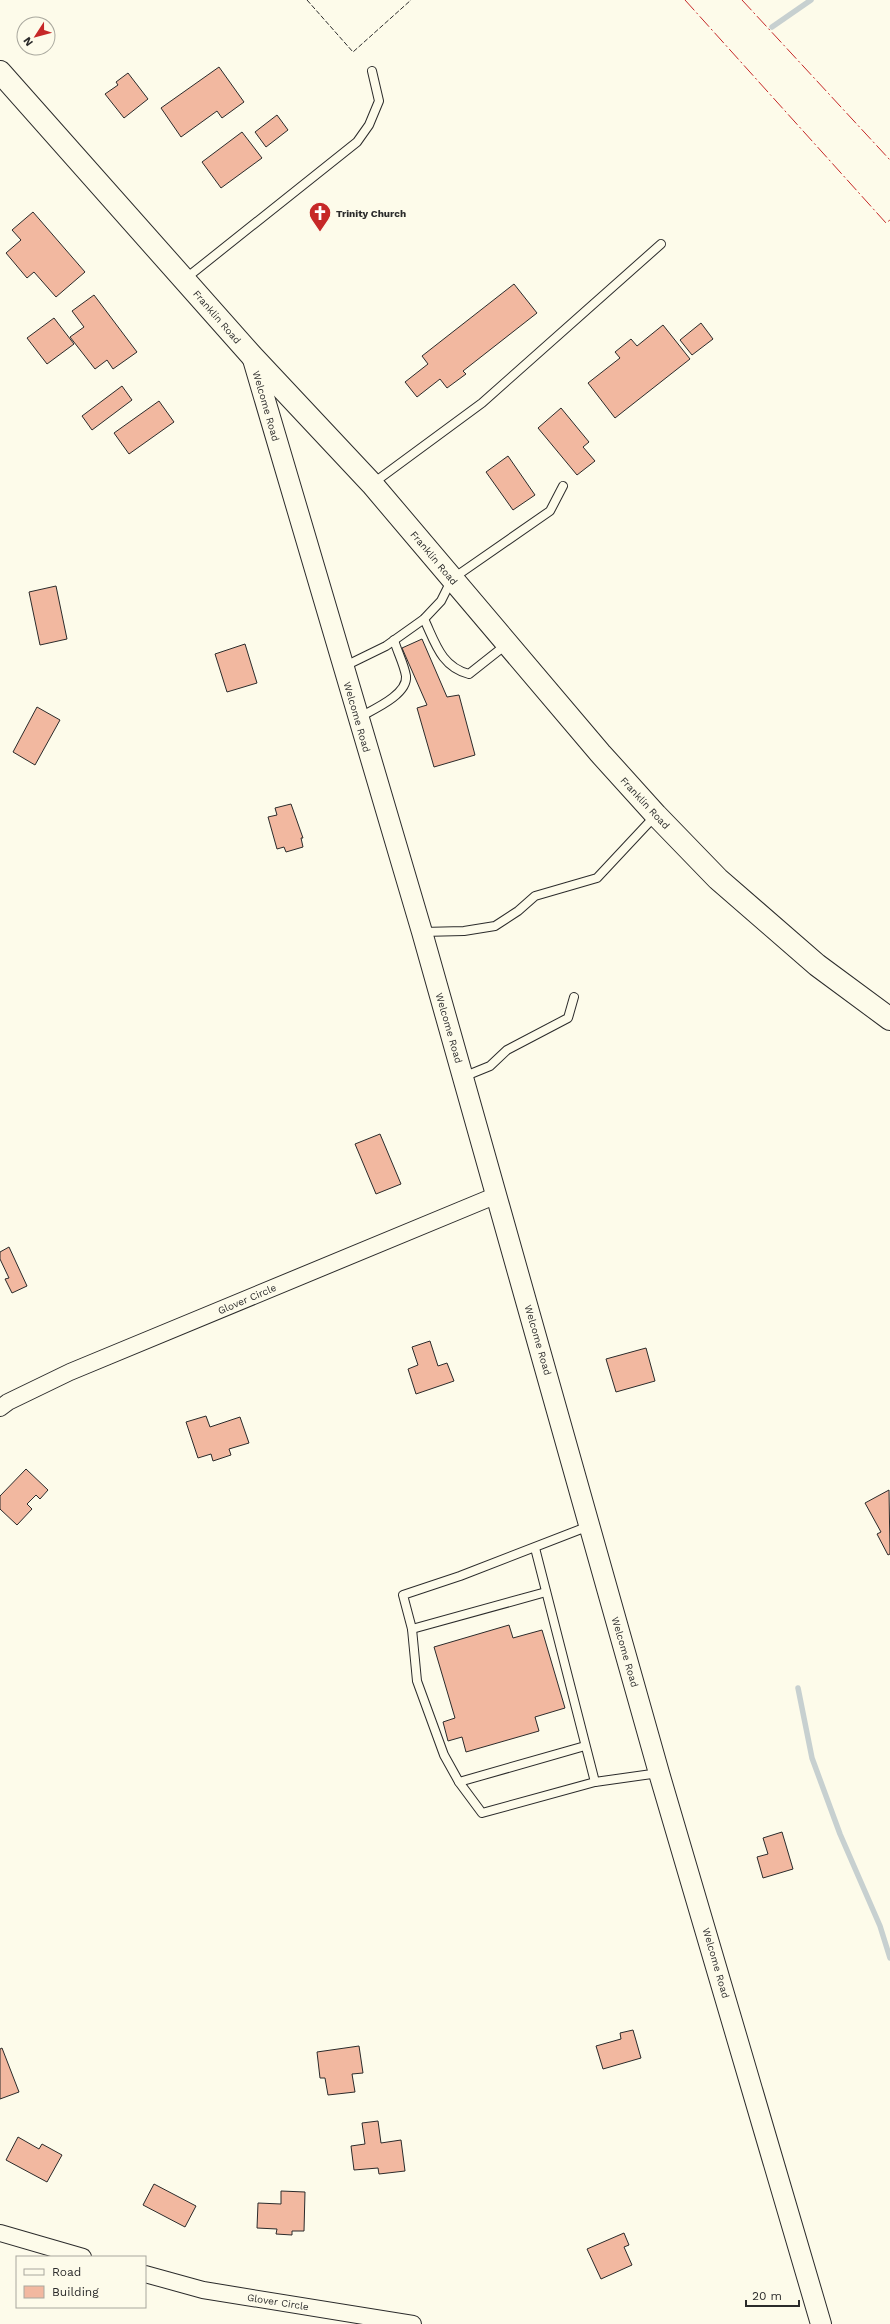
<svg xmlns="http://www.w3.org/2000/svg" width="890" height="2324" font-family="'Work Sans',sans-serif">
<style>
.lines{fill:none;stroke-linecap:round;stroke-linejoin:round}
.stream{stroke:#c7d0d0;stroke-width:5.5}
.building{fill:#f2b8a0;stroke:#2b2b2b}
.service-casing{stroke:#2b2b2b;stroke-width:10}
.minor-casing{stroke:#2b2b2b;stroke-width:18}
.tertiary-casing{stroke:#2b2b2b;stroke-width:22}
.secondary-casing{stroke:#2b2b2b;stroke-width:24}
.service{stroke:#fdfbea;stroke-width:8}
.minor{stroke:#fdfbea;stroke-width:16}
.tertiary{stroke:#fdfbea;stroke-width:20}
.secondary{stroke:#fdfbea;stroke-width:22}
.fence{stroke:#2b2b2b;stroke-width:1;stroke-dasharray:5 2;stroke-linecap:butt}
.power{stroke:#c62828;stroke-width:1;stroke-dasharray:14 3 2 3;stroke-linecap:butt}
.labels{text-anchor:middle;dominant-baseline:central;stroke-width:3;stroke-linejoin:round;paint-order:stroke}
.poi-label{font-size:10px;font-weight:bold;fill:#2b2b2b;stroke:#fdfbea;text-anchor:start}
.street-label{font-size:10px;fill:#2b2b2b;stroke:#fdfbea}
</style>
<rect width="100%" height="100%" fill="#fdfbea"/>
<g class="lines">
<g class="stream">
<path d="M772,27L811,0"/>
<path d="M798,1688L812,1758L840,1834L880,1926L890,1958"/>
</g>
</g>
<g class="building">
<path d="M219,67L244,102L222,118L217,111L181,137L161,108Z"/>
<path d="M128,73L148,99L124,118L105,94L118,85L116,82Z"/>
<path d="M277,115L288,130L266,147L255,132Z"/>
<path d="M242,132L262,158L221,188L202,162Z"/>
<path d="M33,212L85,272L56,297L34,272L27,278L6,253L21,240L12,230Z"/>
<path d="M514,284L537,313L463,371L466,374L447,388L440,379L417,397L405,382L428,364L422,356Z"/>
<path d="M94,295L137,352L113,369L107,360L95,369L70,337L84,327L72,311Z"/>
<path d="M54,318L74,344L47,364L27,338Z"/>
<path d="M701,323L713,339L692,355L680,340Z"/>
<path d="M663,325L690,359L615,418L588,383L620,358L615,352L631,339L637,346Z"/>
<path d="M122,386L132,400L92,430L82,416Z"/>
<path d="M159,401L174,422L129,454L114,433Z"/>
<path d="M561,408L589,442L583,447L595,461L577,475L538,428Z"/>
<path d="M508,456L535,495L513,510L486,472Z"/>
<path d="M56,586L67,639L40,645L29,592Z"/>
<path d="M422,639L447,697L459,695L475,755L434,767L417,708L427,705L402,648Z"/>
<path d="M245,644L257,683L227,692L215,654Z"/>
<path d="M37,707L60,720L35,765L13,752Z"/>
<path d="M291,804L303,838H301L303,847L286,852L284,847L277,849L268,817L277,815L275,808Z"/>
<path d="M380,1134L401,1184L376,1194L355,1144Z"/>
<path d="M9,1247L27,1286L12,1293L5,1279L9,1278L0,1259V1252Z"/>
<path d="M430,1341L438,1366L447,1363L454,1381L416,1394L408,1369L418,1365L412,1347Z"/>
<path d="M646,1348L655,1381L616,1392L606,1359Z"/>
<path d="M206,1416L210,1427L240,1417L249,1443L229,1449L231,1455L213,1461L211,1454L198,1458L186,1422Z"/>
<path d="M26,1469L48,1490L40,1499L36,1495L27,1504L32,1509L17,1525L0,1509V1496Z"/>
<path d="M889,1490L890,1554L888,1555L877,1534L881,1532L865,1503Z"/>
<path d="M509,1625L513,1638L542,1630L565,1708L535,1717L539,1731L466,1752L462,1737L448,1741L443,1722L455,1718L434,1647Z"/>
<path d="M782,1832L793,1869L763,1878L757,1857L768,1854L763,1838Z"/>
<path d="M633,2030L641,2058L603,2069L596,2046L621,2039L620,2033Z"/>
<path d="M359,2046L363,2073L352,2074L355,2092L328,2095L325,2078H320L317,2052Z"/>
<path d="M2,2048L19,2092L0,2099V2049Z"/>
<path d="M378,2121L381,2143L401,2140L405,2171L379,2174L378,2168L354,2170L351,2146L365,2144L362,2123Z"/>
<path d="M18,2137L39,2149L42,2144L62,2155L47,2182L6,2160Z"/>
<path d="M154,2184L196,2206L185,2227L143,2205Z"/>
<path d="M281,2191L305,2192L304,2231H292V2235L276,2234L277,2229L257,2228L258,2203L281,2204Z"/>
<path d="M624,2233L629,2245L624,2247L632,2265L601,2279L587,2249Z"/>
</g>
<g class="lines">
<g class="service-casing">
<g id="service">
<path d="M185,279L357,142L369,125L379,101L372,71"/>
<path d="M372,484L482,403L661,244"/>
<path d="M424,619C435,642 441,667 469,674L507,644"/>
<path d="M343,667L386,646L424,619L441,601L452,579L550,511L563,486"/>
<path d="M358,718C372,710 408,695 406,676C404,664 397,651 394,640"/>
<path d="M422,932L464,931L495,926L518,911L535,896L597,878L655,816"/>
<path d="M463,1077L490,1066L507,1050L568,1018L574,997"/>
<path d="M589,1526L460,1576L403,1595L412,1629L417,1681L444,1755L459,1782L482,1813L595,1782L659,1773"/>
<path d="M535,1548L595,1782"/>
<path d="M412,1629L546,1592"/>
<path d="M459,1782L585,1746"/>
</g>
</g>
<g class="minor-casing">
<g id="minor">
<path d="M0,1408L8,1402L70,1372L497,1195"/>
<path d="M0,2233L83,2257"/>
<path d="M145,2274L203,2290L413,2324"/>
</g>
</g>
<g class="tertiary-casing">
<path id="tertiary" d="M252,356L422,932L659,1773L821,2324"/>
</g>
<g class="secondary-casing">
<path id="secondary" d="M0,72L252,356L372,484L600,753L656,815L718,879L817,965L890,1019"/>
</g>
<use href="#service" class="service"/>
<use href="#minor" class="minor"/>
<use href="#tertiary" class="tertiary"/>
<use href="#secondary" class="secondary"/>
<path class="fence" d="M307,0L353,52L411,0"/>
<g class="power">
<path d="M685,0L886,223L890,220"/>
<path d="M742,0L890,160"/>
</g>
</g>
<defs>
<g id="church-pin" transform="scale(1.15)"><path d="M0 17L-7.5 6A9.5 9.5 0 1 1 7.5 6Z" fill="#c62828" stroke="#fdfbea"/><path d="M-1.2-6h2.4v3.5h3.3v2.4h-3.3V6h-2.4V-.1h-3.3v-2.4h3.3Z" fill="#fff"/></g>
</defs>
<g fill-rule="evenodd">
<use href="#church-pin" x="320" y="213"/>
</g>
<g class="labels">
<g class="poi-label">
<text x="336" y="213">Trinity Church</text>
</g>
<g class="street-label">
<text transform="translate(217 317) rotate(49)">Franklin Road</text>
<text transform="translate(266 406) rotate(74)">Welcome Road</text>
<text transform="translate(434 558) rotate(50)">Franklin Road</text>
<text transform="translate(357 717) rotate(74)">Welcome Road</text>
<text transform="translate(645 803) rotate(47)">Franklin Road</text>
<text transform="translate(449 1028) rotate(74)">Welcome Road</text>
<text transform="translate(247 1299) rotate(-23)">Glover Circle</text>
<text transform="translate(538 1340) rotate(74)">Welcome Road</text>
<text transform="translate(625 1652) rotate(74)">Welcome Road</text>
<text transform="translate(716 1963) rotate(74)">Welcome Road</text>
<text transform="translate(278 2302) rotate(9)">Glover Circle</text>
</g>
</g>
<rect x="16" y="2256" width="130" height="52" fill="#fdfbea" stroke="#a9a89e"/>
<rect x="24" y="2269" width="20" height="6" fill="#fdfbea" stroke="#a9a89e"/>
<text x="52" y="2276" font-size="12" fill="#2b2b2b">Road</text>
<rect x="24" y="2286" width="20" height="12" fill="#f2b8a0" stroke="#a9a89e"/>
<text x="52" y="2296" font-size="12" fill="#2b2b2b">Building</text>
<g transform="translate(36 36) rotate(234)"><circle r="19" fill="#fdfbea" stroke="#a9a89e"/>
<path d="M0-3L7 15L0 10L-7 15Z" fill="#c62828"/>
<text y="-6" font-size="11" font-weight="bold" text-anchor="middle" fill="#2b2b2b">N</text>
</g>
<path d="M746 2300v6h53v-6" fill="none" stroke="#2b2b2b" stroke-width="2"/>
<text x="752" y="2300" font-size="12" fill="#2b2b2b" stroke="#fdfbea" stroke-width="3" paint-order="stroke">20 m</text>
</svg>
